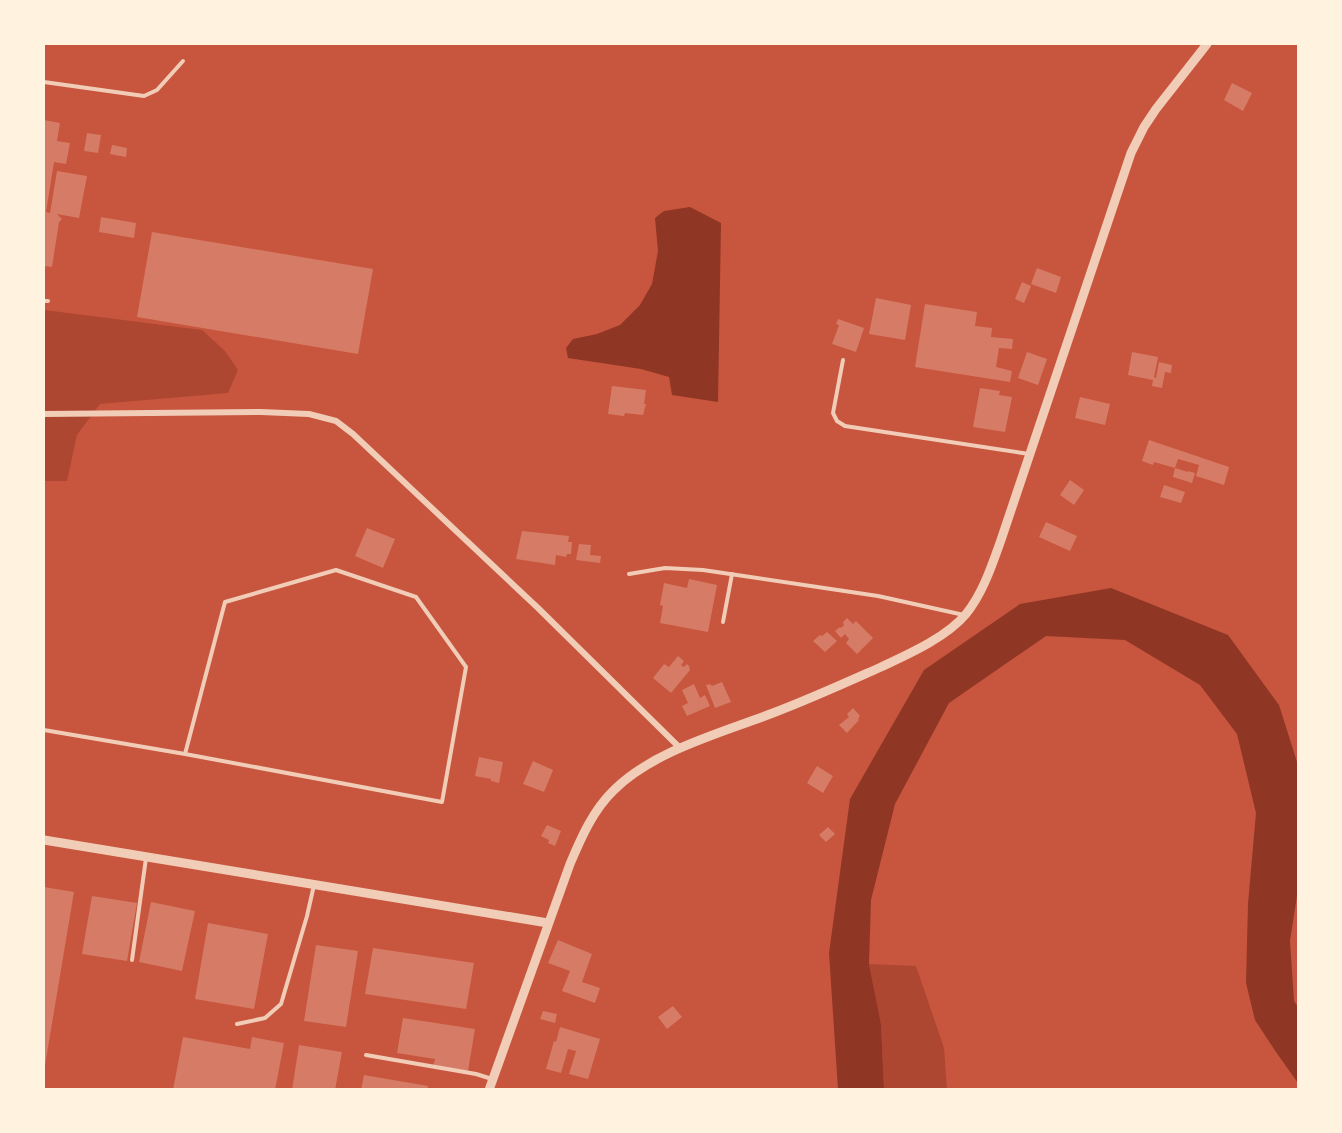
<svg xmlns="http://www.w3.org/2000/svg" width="1342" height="1133" font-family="'Archivo Narrow',sans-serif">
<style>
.green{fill:#ae4732}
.water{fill:#8f3625}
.building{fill:#d67c66}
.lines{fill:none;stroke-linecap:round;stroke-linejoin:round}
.service{stroke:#f1ccb7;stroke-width:4}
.minor{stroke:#f1ccb7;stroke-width:6}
.tertiary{stroke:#f1ccb7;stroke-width:9}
</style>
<rect width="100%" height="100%" fill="#c8553d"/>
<g class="green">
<path d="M44,310L202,330L225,351L238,370L228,393L100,404L77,435L67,481H44Z"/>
<path d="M869,964L916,966L944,1048L947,1089H884L881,1024Z"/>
</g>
<g class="water">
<path d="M690,207L721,223L718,402L672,395L669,377L641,369L568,358L566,348L573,339L597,334L620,325L640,305L652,284L658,251L655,218L664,211Z"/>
<path d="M1111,588L1228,635L1279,705L1298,765V889L1290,941L1294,1001L1298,1007V1083L1276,1052L1255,1020L1246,983L1248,904L1256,813L1237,734L1200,685L1125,640L1046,636L949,703L895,804L871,900L869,964L881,1024L884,1089H838L829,953L850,799L924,670L1020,604Z"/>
</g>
<g class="building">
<path d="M1232,83L1252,93L1243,111L1224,100Z"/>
<path d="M44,120L60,123L57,141L70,143L66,164L54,162L46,212L50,213L57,171L87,176L79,218L57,214L62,219L59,222L52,267L44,266Z"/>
<path d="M87,133L101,135L98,153L84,151Z"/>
<path d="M112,145L127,148L126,157L110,154Z"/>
<path d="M101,217L136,223L134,238L99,232Z"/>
<path d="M152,232L373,269L358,354L137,317Z"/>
<path d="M1037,268L1061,277L1056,293L1031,284Z"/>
<path d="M1022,282L1031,286L1024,303L1015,299Z"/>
<path d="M876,298L911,305L905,340L869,334Z"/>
<path d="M925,304L977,312L975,326L992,328L991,337L1013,339L1012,349L999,348L996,367L1012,371L1010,382L915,367Z"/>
<path d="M838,319L864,328L856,352L832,344L839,325L836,324Z"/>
<path d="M1027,352L1047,359L1038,385L1018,378Z"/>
<path d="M1132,352L1158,357L1154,377L1156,378L1159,362L1172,365L1171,373L1165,372L1162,388L1152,386L1153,380L1128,375Z"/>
<path d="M612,386L646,390L644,404H646L643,415L625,413L624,416L608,414Z"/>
<path d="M980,388L1000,391L999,395L1012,397L1005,432L973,427Z"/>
<path d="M1080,397L1110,404L1105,425L1075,418Z"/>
<path d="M1149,440L1229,467L1224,485L1196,476L1199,465L1178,459L1175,468L1154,462L1153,465L1142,461Z"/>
<path d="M1175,468L1188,472V471L1195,473L1192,483L1173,477Z"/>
<path d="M1070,480L1084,490L1074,505L1060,495Z"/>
<path d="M1164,485L1185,492L1181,503L1160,497Z"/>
<path d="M1046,522L1077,536L1070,551L1039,537Z"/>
<path d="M367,528L395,539L383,568L355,556Z"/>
<path d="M522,531L569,536L568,542H572L571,554H567L566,557L556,555L555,565L516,559Z"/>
<path d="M579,544L591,545L590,555L601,556L600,563L576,560Z"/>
<path d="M689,579L717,585L708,632L660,623L663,606L660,605L664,583L687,588Z"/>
<path d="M847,618L853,624L856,621L873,638L857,654L846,643L849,639L845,634L841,638L835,631L840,627L841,628L844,625L843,622Z"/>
<path d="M827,632L837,641L825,652L813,641L820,635L822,636Z"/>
<path d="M678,656L684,661L681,665L684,667L687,664L690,667L689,668L690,670L671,693L653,678L664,664L669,667Z"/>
<path d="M722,682L731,702L715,708L706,685L710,684L712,686Z"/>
<path d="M694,684L700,698L705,695L710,706L687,716L682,706L688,703L682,690Z"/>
<path d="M853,708L860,716L858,719L859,720L847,733L839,725L849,717L847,714Z"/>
<path d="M479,757L503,762L499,783L491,781V779L475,776Z"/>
<path d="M533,761L553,770L544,792L523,784Z"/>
<path d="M817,766L833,776L823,793L807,783Z"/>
<path d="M547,825L561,831L555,846L548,843L549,840L541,836Z"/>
<path d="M828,827L835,834L826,842L819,835Z"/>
<path d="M44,887L74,892L45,1065H44Z"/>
<path d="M92,896L137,903L127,961L82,954Z"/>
<path d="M151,902L195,911L182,971L139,962Z"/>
<path d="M208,923L268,934L254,1009L195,999Z"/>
<path d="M558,940L592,954L582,982L600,988L595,1003L562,991L570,971L548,963Z"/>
<path d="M316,945L358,951L346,1027L304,1021Z"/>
<path d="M373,948L474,963L466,1009L365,994Z"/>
<path d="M673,1006L682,1017L667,1029L658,1017Z"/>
<path d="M543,1011L557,1014L555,1023L540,1019Z"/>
<path d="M403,1018L475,1029L468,1071L433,1066L435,1059L397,1053Z"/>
<path d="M560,1027L600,1039L588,1079L569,1074L576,1051L568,1049L561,1073L546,1069L554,1041L556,1042Z"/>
<path d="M183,1037L250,1049L252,1037L284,1043L275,1090H173Z"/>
<path d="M299,1045L342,1052L335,1090H292Z"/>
<path d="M364,1075L428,1086L427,1090H361Z"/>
</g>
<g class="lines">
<g class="service">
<path d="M44,82L144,96L157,90L183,61"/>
<path d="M44,301H48"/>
<path d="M843,360L833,413L837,421L845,426L1029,454"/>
<path d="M629,574L665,568L703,570L878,596L964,615"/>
<path d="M723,622L732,574"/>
<path d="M44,730L185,754L442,802L466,667L416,597L336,570L225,602L185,754"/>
<path d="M132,960L146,858"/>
<path d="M237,1024L265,1018L281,1004L307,916L314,885"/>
<path d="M366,1055L476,1074L492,1079"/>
</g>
<path class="minor" d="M44,414L261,412L309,414L336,421L353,434L538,608L680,748"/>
<g class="tertiary">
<path d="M44,840L548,923"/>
<path d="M489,1090L570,864C581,838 593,810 614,790C653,751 721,733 773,713C810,699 845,683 881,667C909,654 947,637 966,614C983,593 992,565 1001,540L1131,153L1144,127L1156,109L1207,44"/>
</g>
</g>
<rect width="1342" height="1133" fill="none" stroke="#fff3e0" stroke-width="90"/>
</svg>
